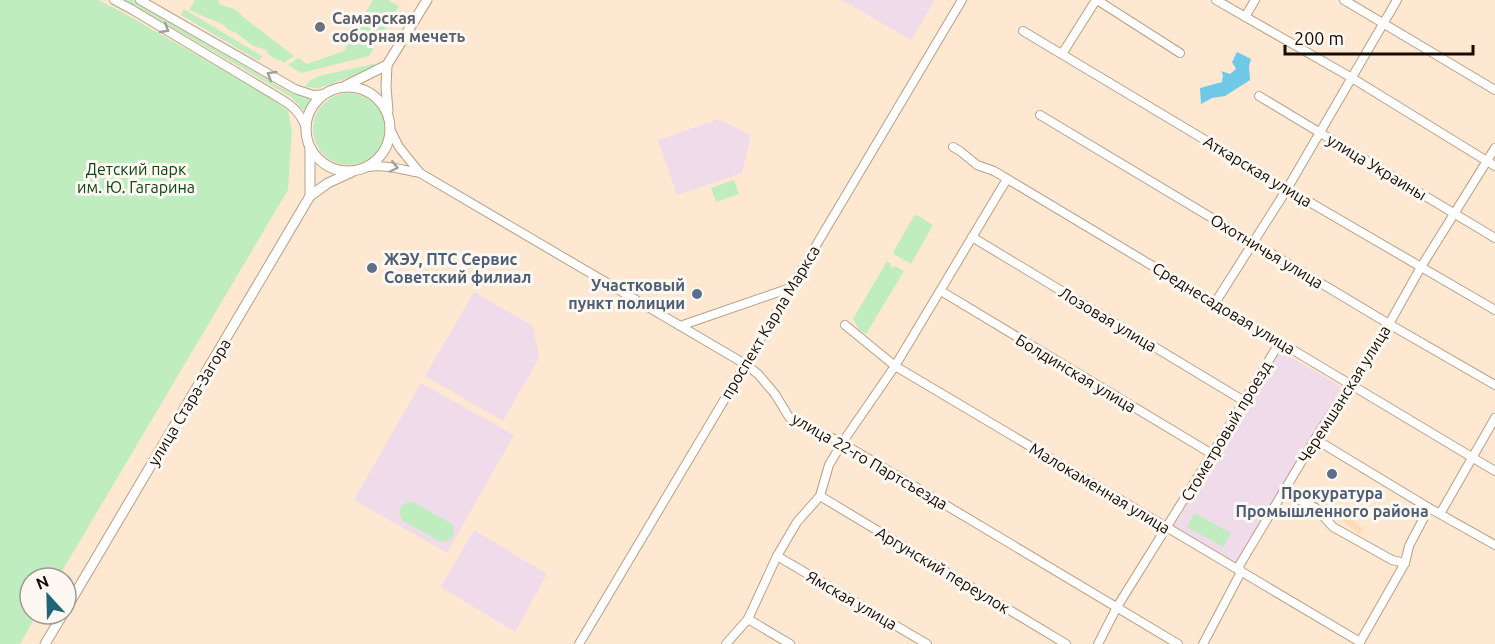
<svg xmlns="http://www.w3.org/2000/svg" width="1495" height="644" font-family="Ubuntu,sans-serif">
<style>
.built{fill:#fedcb9}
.education{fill:#f0dbea}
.green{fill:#c0edbf}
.water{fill:#6ec8e7}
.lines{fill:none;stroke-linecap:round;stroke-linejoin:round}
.minor-casing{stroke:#b99f84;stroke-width:10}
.major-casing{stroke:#b99f84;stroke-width:11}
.minor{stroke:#fff;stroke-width:8}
.major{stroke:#fff;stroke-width:9}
.oneway{stroke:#a19e9b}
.worship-dot{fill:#6b7280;stroke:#fef8f3;stroke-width:2}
.service-dot{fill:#5c6f8a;stroke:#fef8f3;stroke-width:2}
.labels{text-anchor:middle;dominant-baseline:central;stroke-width:6;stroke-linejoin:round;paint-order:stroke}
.worship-label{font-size:16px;font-weight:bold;fill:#5b616d;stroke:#fef8f3;text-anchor:start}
.street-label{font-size:16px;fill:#150c04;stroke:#fef8f3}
.park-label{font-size:16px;fill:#0c4611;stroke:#fef8f3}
.service-label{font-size:16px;font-weight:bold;fill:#4e5e75;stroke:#fef8f3;text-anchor:start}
</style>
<rect width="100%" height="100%" fill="#ffe8d1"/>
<path class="built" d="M1298,489L1316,496L1343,513L1364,529L1360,535L1339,518L1297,495Z"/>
<g class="education">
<path d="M842,0H935L911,40Z"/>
<path d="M719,119L751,135L742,173L677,195L658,140Z"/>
<path d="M474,292L533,326L539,358L503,421L425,376Z"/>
<path d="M1279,350L1341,387L1236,563L1174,526Z"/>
<path d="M421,383L514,435L447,553L354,500Z"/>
<path d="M474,530L547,574L515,632L441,587Z"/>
</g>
<g class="green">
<path d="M0,0H98L122,12L270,97L288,111L292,130L288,190L58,578H30V614H37L20,644H0Z"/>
<path d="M125,0H133L278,86L293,94L312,99L304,111L291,97Z"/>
<path d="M195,0H219V3C226,9 235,5 242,16L294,56L286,61V63C279,60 269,58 266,50L253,46L235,32C229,31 227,29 224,25L189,10Z"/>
<path d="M373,0H388L399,6L369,56L301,73L288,65L298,58L307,64L344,51Z"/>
<path d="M184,9L262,56L259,61L181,15Z"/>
<path d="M377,63L371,68L358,74L328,85L319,88L305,87L309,81L319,76Z"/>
<circle cx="349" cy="129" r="36"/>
<path d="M734,180L739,194L716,202L711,188Z"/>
<path d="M917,215L933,225L911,264L895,255L893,252L914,216Z"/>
<path d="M887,261L891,264L890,266L894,268L895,266L904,271L866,334L859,330L853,319Z"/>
<path d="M410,502L415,503L452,524C457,534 451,542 441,542L403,521L399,513L401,507L405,503Z"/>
<path d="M1194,513L1231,533L1223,547L1187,527Z"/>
</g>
<path class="water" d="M1237,52L1251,59L1249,66L1250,80L1225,96L1212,98L1201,104L1200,88L1222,82L1223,75L1221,71L1230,74L1236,69L1232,62Z"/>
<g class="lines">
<g class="minor-casing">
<g id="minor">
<path d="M114,0L131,9L281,99C294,107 301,114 306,128"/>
<path d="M140,0L295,89L313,95L325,94"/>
<path d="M1097,0L1180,53"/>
<path d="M1216,0L1352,78L1495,166"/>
<path d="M1344,0L1495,90"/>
<path d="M1245,17L1255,0"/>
<path d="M1023,31L1287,189L1495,310"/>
<path d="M1062,54L1096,0"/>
<path d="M1259,96L1495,238"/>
<path d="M1040,115L1389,324L1495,385"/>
<path d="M391,131L399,147L420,173"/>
<path d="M953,147L960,151L977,165L994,171L1495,471"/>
<path d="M368,167C388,164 401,170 420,173L745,364L758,374L775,394L789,417L842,443L1178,644"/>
<path d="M972,237L1244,401"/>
<path d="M941,291L1212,454"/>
<path d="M1215,303L1287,189L1397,0"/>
<path d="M845,325L895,366L1360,642"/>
<path d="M680,326L790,288"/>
<path d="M1315,439L1429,508L1495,545"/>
<path d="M1283,492L1316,508L1333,527L1392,560L1405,563"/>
<path d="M820,496L1066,644"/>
<path d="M1440,514L1495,418"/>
<path d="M777,556L927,644"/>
<path d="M748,619L790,644"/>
<path d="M579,644L962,0"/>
<path d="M726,644L748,619L777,556L797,522L820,496L829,465L842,443L895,366L1007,179"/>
<path d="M1098,644L1117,607L1212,454L1280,342"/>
<path d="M1203,644L1241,572L1239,566L1315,439L1389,324L1421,267L1495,148"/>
<path d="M1360,644V642L1405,563L1409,546L1429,508"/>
</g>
</g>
<g class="major-casing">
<g id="major">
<path d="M387,65L386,87L388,111"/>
<path d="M345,86L387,65L427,0"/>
<circle cx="348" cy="129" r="42"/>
<path d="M310,148V196"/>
<path d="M66,609L310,196L328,183L352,172"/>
<path d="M45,644L63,614"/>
</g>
</g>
<use href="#minor" class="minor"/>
<use href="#major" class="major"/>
</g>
<defs><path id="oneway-chevron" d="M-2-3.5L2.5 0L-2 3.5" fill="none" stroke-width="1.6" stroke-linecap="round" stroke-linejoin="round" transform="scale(1.5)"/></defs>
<g class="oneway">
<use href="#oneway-chevron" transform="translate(165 29) rotate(31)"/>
<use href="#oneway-chevron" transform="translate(271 75) rotate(-149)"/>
<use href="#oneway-chevron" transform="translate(394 167) rotate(12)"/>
</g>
<circle class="worship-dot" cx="320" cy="27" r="6"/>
<g class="service-dot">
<circle cx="372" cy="268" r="6"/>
<circle cx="697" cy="294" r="6"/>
<circle cx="1332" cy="474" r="6"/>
</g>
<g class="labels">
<g class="worship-label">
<text x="332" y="18">Самарская<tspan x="332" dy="18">соборная мечеть</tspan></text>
</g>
<g class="street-label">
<text transform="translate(1377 167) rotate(31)">улица Украины</text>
<text transform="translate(1258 171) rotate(31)">Аткарская улица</text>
<text transform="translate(1267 251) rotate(31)">Охотничья улица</text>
<text transform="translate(1224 308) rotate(31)">Среднесадовая улица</text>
<text transform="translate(1108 319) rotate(31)">Лозовая улица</text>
<text transform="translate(770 322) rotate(-59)">проспект Карла Маркса</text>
<text transform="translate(1076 373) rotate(31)">Болдинская улица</text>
<text transform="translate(1344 394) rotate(-58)">Черемшанская улица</text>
<text transform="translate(189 402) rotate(-59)">улица Стара-Загора</text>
<text transform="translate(1226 431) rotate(-59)">Стометровый проезд</text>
<text transform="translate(870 461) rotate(30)">улица 22-го Партсъезда</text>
<text transform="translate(1100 488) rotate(31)">Малокаменная улица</text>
<text transform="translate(943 570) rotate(31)">Аргунский переулок</text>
<text transform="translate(852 600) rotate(30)">Ямская улица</text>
</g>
<g class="park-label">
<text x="136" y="169">Детский парк<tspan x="136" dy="18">им. Ю. Гагарина</tspan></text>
</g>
<g class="service-label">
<text x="384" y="259">ЖЭУ, ПТС Сервис<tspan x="384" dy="18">Советский филиал</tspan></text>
<text x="685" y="285" text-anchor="end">Участковый<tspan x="685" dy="18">пункт полиции</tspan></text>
<text x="1332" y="493" text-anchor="middle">Прокуратура<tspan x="1332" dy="18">Промышленного района</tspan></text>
</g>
</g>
<g transform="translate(48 596) rotate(338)"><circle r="28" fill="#fef8f3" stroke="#a19a93" stroke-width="1.5"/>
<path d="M0-4.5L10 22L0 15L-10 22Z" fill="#226477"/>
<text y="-9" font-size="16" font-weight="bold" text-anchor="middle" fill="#150c04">N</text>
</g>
<path d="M1285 45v9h188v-9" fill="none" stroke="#150c04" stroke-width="3"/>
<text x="1294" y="45" font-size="18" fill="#150c04" stroke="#fef8f3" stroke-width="4.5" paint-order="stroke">200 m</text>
</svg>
